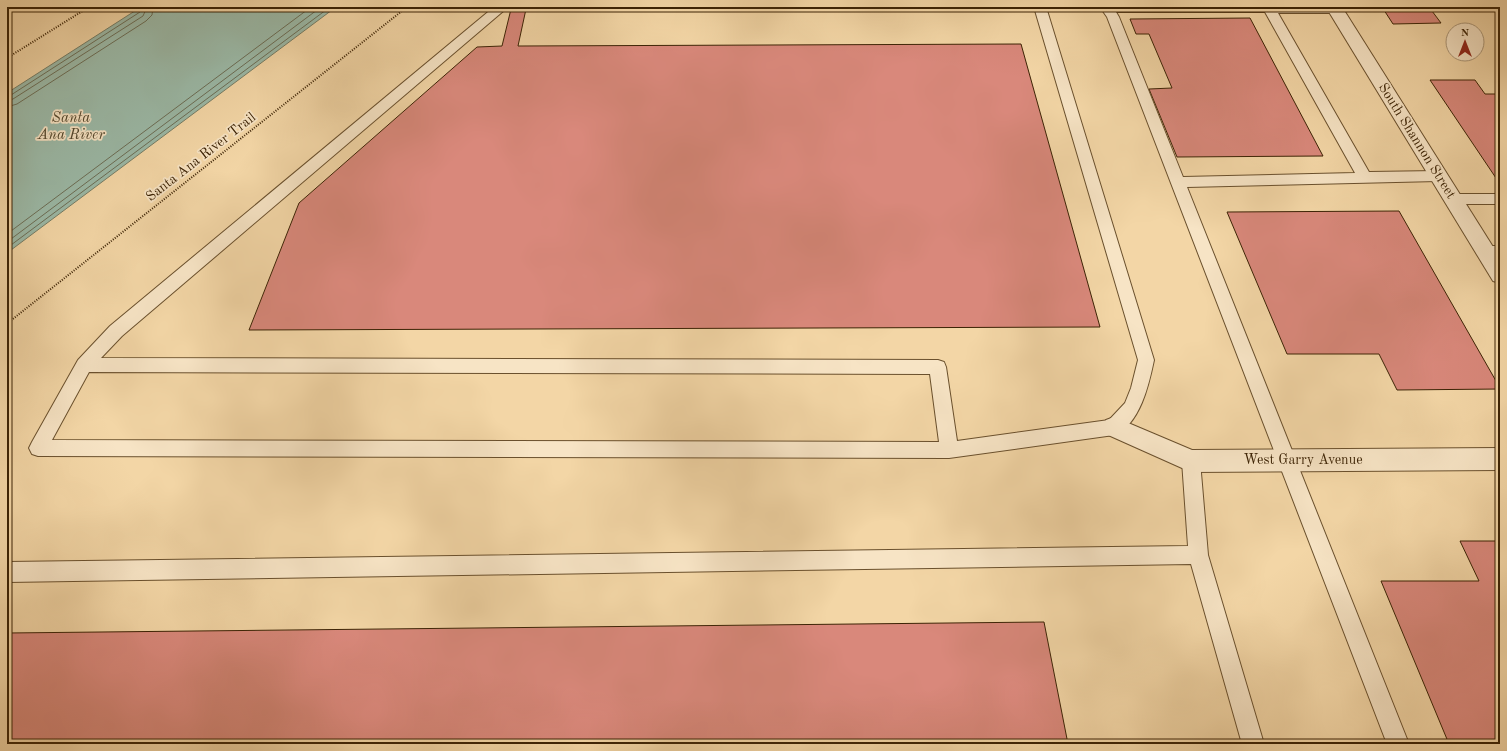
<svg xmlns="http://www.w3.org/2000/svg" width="1507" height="751" font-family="'Old Standard TT',serif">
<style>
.water{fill:#9bb9a7;stroke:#757d66}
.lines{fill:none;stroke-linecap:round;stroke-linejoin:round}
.shore{stroke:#6c6e56;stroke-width:1}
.building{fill:#d9887b;stroke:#3c2305}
.service-casing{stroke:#6a502d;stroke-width:2}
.minor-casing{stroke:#6a502d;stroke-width:2}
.path-far1{stroke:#3c2305;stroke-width:2;stroke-dasharray:1 1.5;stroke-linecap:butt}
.path{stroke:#3c2305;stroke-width:3;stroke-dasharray:1 2;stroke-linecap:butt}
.service{fill:#f7e4c5;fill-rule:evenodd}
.minor{fill:#f7e4c5;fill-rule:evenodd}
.labels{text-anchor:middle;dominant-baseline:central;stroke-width:3.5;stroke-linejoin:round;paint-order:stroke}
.street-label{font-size:14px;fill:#3c2305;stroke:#f7e4c5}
.water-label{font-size:15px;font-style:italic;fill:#54482e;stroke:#f7e4c5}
</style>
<rect width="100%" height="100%" fill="#f3d6a6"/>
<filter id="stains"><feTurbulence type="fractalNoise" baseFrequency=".005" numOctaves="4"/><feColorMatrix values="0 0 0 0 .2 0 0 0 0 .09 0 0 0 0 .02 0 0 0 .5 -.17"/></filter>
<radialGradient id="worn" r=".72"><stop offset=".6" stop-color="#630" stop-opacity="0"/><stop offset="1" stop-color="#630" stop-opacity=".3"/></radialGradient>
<path class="water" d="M141,7H336L7,253V93Z"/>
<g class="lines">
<g class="shore">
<path d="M7,96L11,95L140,12L142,7"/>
<path d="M7,101L13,99L143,16L147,7"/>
<path d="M7,107L17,104L146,21L152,15L153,7"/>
<path d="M7,234L311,7"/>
<path d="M7,242L321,7"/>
<path d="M7,248L330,7"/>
</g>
</g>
<g class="building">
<path d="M1382,7H1483L1486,11H1432L1441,23L1393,24Z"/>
<path d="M511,9H526L518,46L1021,44L1100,327L249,330L299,203L477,47L502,46Z"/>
<path d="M1250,18L1323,156L1177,157L1149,89L1172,88L1149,34H1136L1130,19Z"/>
<path d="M1430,80H1475L1485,94H1500V184Z"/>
<path d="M1399,211L1500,388V389L1397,390L1379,354H1287L1227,212Z"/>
<path d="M1460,541H1500V744H1449L1381,581H1479Z"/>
<path d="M1044,622L1068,744H7V633Z"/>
</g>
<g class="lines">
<g class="service-casing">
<g id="service">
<path d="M494,7H508L122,336L101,358L938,360L944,362L946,367L957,441L1109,420L1125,403L1131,388L1138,360L1034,7H1046L1154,360C1149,384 1140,425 1114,435L949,458L38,456L32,454L29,448L32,442L78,360L110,326ZM89,372L930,374L939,442L52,440Z"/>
<path d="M1100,7H1340L1341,9L1339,12L1335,13H1278L1369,172L1438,171L1443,172L1445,176L1443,180L1438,181L1187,187L1409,744H1387L1107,17ZM1116,12H1265L1355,173L1183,177L1119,17Z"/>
<path d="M1453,194H1500V204H1453L1448,203L1446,199L1448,195Z"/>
<path d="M1486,246H1500V258H1486L1481,256L1478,252L1481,248Z"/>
<path d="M1191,453L1197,455L1200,461L1208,555L1264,744H1242L1191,564L7,582V562L1188,546L1182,461L1185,455Z"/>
</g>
</g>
<g class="minor-casing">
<g id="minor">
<path d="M1326,7H1342L1500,258V283L1493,281Z"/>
<path d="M1114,417L1192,450L1500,448V470L1191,472L1106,434L1103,427L1106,420Z"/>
</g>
</g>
<g class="path-far1">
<path d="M7,58L89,7"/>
<path d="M9,322L407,7"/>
</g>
<path class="path" d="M7,323L10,321"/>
<use href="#service" class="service"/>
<use href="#minor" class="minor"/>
</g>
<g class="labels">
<g class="street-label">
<text transform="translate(1417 141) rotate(58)">South Shannon Street</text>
<text transform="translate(201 157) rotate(-38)">Santa Ana River Trail</text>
<text x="1303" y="460">West Garry Avenue</text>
</g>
<g class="water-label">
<text x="71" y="118">Santa<tspan x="71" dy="17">Ana River</tspan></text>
</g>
</g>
<rect width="1507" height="751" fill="none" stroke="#f3d6a6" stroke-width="24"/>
<rect x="8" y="8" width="1491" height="735" fill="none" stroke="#3c2305" stroke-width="2"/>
<rect x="12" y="12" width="1483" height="727" fill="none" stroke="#3c2305"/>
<g transform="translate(1465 42)"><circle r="19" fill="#f7e4c5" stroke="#ac9778"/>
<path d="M0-3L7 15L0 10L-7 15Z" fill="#8f2418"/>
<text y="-6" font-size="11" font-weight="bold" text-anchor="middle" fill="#3c2305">N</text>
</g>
<rect width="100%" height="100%" filter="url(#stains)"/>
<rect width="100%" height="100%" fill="url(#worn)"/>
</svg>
